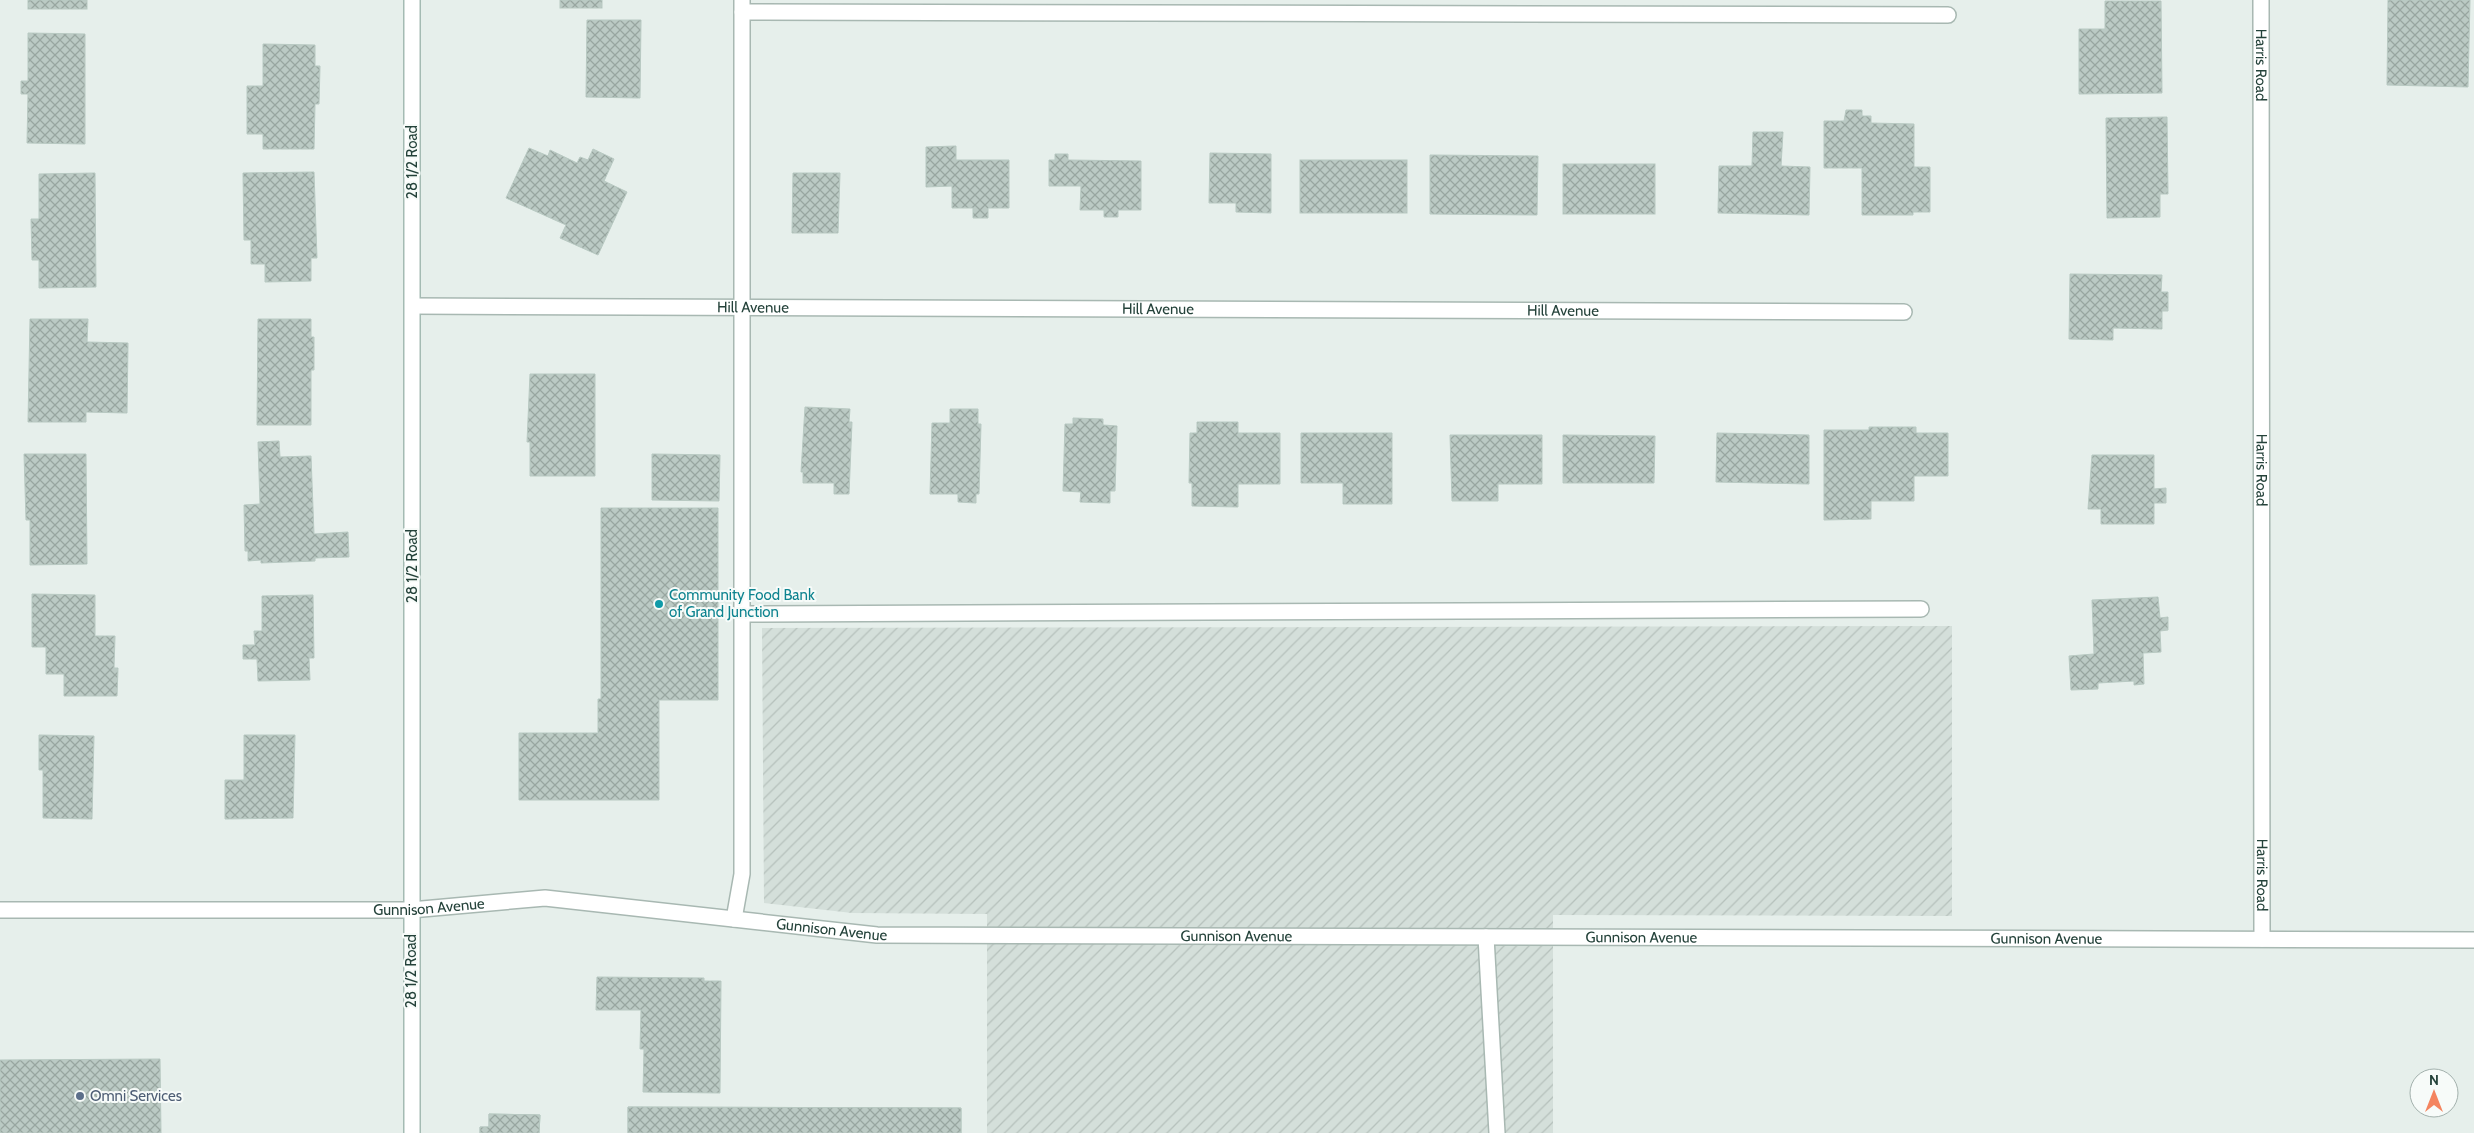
<svg xmlns="http://www.w3.org/2000/svg" width="2474" height="1133" font-family="Cabin,sans-serif">
<style>
.industrial{fill:url(#industrial-furrows)}
.building{fill:url(#building-cross-hatch);stroke:#b8c9c2}
.lines{fill:none;stroke-linecap:round;stroke-linejoin:round}
.lane-casing{stroke:#a8b8b2;stroke-width:18}
.street-casing{stroke:#a8b8b2;stroke-width:18}
.secondary-casing{stroke:#a4bbb3;stroke-width:18}
.lane{stroke:#fff;stroke-width:15}
.street{stroke:#fff;stroke-width:15}
.secondary{stroke:#fff;stroke-width:15}
.culture-dot{fill:#0f9aa8;stroke:#f7fbf9;stroke-width:2}
.service-dot{fill:#5c6f8a;stroke:#f7fbf9;stroke-width:2}
.labels{text-anchor:middle;dominant-baseline:central;stroke-width:4;stroke-linejoin:round;paint-order:stroke}
.street-label{font-size:15px;fill:#24423a;stroke:#f7fbf9}
.culture-label{font-size:15px;fill:#0d838f;stroke:#f7fbf9;text-anchor:start}
.service-label{font-size:15px;fill:#4e5e75;stroke:#f7fbf9;text-anchor:start}
</style>
<defs>
<pattern id="industrial-furrows" width="10" height="10" patternUnits="userSpaceOnUse" patternTransform="scale(1.25)"><rect width="10" height="10" fill="#d4dfda"/><path d="M-1 1l2-2M0 10L10 0M9 11l2-2" fill="none" stroke="#b6c1bc"/></pattern>
<pattern id="building-cross-hatch" width="8" height="8" patternUnits="userSpaceOnUse" patternTransform="scale(1.25)"><rect width="8" height="8" fill="#bbcac4"/><path d="M0 0l8 8M0 8l8-8" fill="none" stroke="#98a6a0"/></pattern>
</defs>
<rect width="100%" height="100%" fill="#e6efeb"/>
<path class="industrial" d="M1952,626V916L1553,915V1133H987V914L852,913L764,903L762,628Z"/>
<g class="building">
<rect x="28" y="0" width="59" height="9"/>
<rect x="560" y="0" width="42" height="8"/>
<path d="M2388,0H2470L2468,87L2387,85Z"/>
<path d="M2105,1H2161L2162,93L2079,94V29H2105Z"/>
<path d="M587,20H641L640,98L586,97Z"/>
<path d="M28,33L85,34V144L27,143L28,94H21V81H28Z"/>
<path d="M263,44L315,45V66H320L319,104H315L314,149H263V134H247V86H263Z"/>
<path d="M1846,110H1862V116H1871V123L1914,124V167H1930V212H1913V215H1862V168H1824V121H1844Z"/>
<path d="M2167,117L2168,194H2160V217L2107,218L2106,118Z"/>
<path d="M1753,132H1783L1781,166L1810,167L1809,215L1718,213L1719,166H1752Z"/>
<path d="M956,146V160H1009V208H988V218H973V208H952V186L926,187V147Z"/>
<path d="M529,148L548,156L550,150L577,163L580,157L588,160L593,149L614,159L604,181L627,192L598,255L560,238L566,225L506,198Z"/>
<path d="M1210,153L1271,154V213L1236,212V203H1209Z"/>
<path d="M1055,154H1068V160L1141,161V210H1118V217H1104V210H1080L1081,186H1049V160H1055Z"/>
<path d="M1430,155L1538,156L1537,215L1430,214Z"/>
<rect x="1300" y="160" width="107" height="53"/>
<rect x="1563" y="164" width="92" height="50"/>
<path d="M314,172L317,258H311V281L265,282V264H251V240H244L243,173Z"/>
<path d="M95,173L96,287L39,288V260H32L31,219H39V174Z"/>
<path d="M793,173H840L838,233H792Z"/>
<path d="M2070,274L2162,275L2161,292H2168V311H2162V329L2113,328V340L2069,339Z"/>
<path d="M30,319H88L87,342L128,343L127,413L86,412V422H28Z"/>
<path d="M258,319H311V337H314V370H311V425H257Z"/>
<path d="M530,374H595V476H530V442H527Z"/>
<path d="M805,407L850,409L849,422H852L849,494H834V483H803V472H801Z"/>
<path d="M950,409H978V424H981L979,494H976V503L958,502V494H930L932,423H950Z"/>
<path d="M1073,418L1103,419V425L1117,426L1115,491H1110V503L1080,502L1081,492L1063,491L1065,424H1073Z"/>
<path d="M1197,422H1238V433H1280V484H1238V507L1192,506V483H1189L1190,433H1197Z"/>
<path d="M1869,427H1916V433H1948V476H1914V501H1871V519L1824,520V430H1869Z"/>
<path d="M1301,433H1392V504H1343V483H1301Z"/>
<path d="M1717,433L1809,435V484L1716,482Z"/>
<path d="M1450,435H1542V484H1498V501H1452Z"/>
<path d="M1563,435L1655,436L1654,483H1563Z"/>
<path d="M279,441L280,457L311,456L314,534L348,532L349,557L315,558V561L261,563V560L248,561V551H245L244,505L260,504L258,442Z"/>
<path d="M24,454H86L87,564L30,565V520H26Z"/>
<path d="M652,454L720,455L719,501L652,500Z"/>
<path d="M2092,455H2154V489L2166,488V503H2154V524H2101V509H2088Z"/>
<path d="M601,508H718V700H659V800H519V733H598V699H601Z"/>
<path d="M32,594L95,595V636H115L114,668H118L117,696H64V674H46V647H32Z"/>
<path d="M313,595L314,658H309L310,680L258,681L257,659H243V645H255L254,631H262V596Z"/>
<path d="M2158,597L2160,618L2168,617V630L2160,631L2161,652L2143,653L2144,684L2134,685V681L2098,683V689L2071,690L2069,656L2094,654L2092,600Z"/>
<path d="M39,735L94,736L92,819L43,818V770H39Z"/>
<path d="M244,735H295L293,818L225,819V780H244Z"/>
<path d="M597,977L704,978V981H721L720,1093L643,1092L644,1049H640L641,1010H596Z"/>
<path d="M160,1059L161,1133H0V1060Z"/>
<path d="M628,1107L961,1108V1133H628Z"/>
<path d="M628,1107L961,1108V1133H628Z"/>
<path d="M489,1114L540,1115L539,1133H480V1127H489Z"/>
<path d="M489,1114L540,1115L539,1133H480V1127H489Z"/>
</g>
<g class="lines">
<g class="lane-casing">
<g id="lane">
<path d="M742,12L1948,15"/>
<path d="M742,614L1921,609"/>
<path d="M734,919L742,874V0"/>
<path d="M1486,937L1497,1133"/>
</g>
</g>
<g class="street-casing">
<g id="street">
<path id="s1" d="M2261,0L2262,939"/>
<path id="s2" d="M413,306L1904,312"/>
<path id="s3" d="M0,910H411L545,898L877,935L2474,940"/>
</g>
</g>
<g class="secondary-casing">
<path id="secondary" d="M412,0V1133"/>
</g>
<use href="#lane" class="lane"/>
<use href="#street" class="street"/>
<use href="#secondary" class="secondary"/>
</g>
<circle class="culture-dot" cx="659" cy="604" r="5"/>
<circle class="service-dot" cx="80" cy="1096" r="5"/>
<g class="labels">
<g class="street-label">
<text stroke="none"><textPath href="#s1" startOffset="65">Harris Road</textPath></text>
<text transform="translate(412 162) rotate(-90)">28 1/2 Road</text>
<text stroke="none"><textPath href="#s2" startOffset="340">Hill Avenue</textPath></text>
<text stroke="none"><textPath href="#s2" startOffset="745">Hill Avenue</textPath></text>
<text stroke="none"><textPath href="#s2" startOffset="1150">Hill Avenue</textPath></text>
<text stroke="none"><textPath href="#s1" startOffset="470">Harris Road</textPath></text>
<text transform="translate(412 566) rotate(-90)">28 1/2 Road</text>
<text stroke="none"><textPath href="#s1" startOffset="875">Harris Road</textPath></text>
<text stroke="none"><textPath href="#s3" startOffset="429">Gunnison Avenue</textPath></text>
<text stroke="none"><textPath href="#s3" startOffset="834">Gunnison Avenue</textPath></text>
<text stroke="none"><textPath href="#s3" startOffset="1239">Gunnison Avenue</textPath></text>
<text stroke="none"><textPath href="#s3" startOffset="1644">Gunnison Avenue</textPath></text>
<text stroke="none"><textPath href="#s3" startOffset="2049">Gunnison Avenue</textPath></text>
<text transform="translate(411 971) rotate(-90)">28 1/2 Road</text>
</g>
<g class="culture-label">
<text x="669" y="595">Community Food Bank<tspan x="669" dy="17">of Grand Junction</tspan></text>
</g>
<g class="service-label">
<text x="90" y="1096">Omni Services</text>
</g>
</g>
<g transform="translate(2434 1093)"><circle r="24" fill="#f7fbf9" stroke="#a3b1ad"/>
<path d="M0-4L9 19L0 12L-9 19Z" fill="#f4845f"/>
<text y="-8" font-size="14" font-weight="bold" text-anchor="middle" fill="#24423a">N</text>
</g>
</svg>
